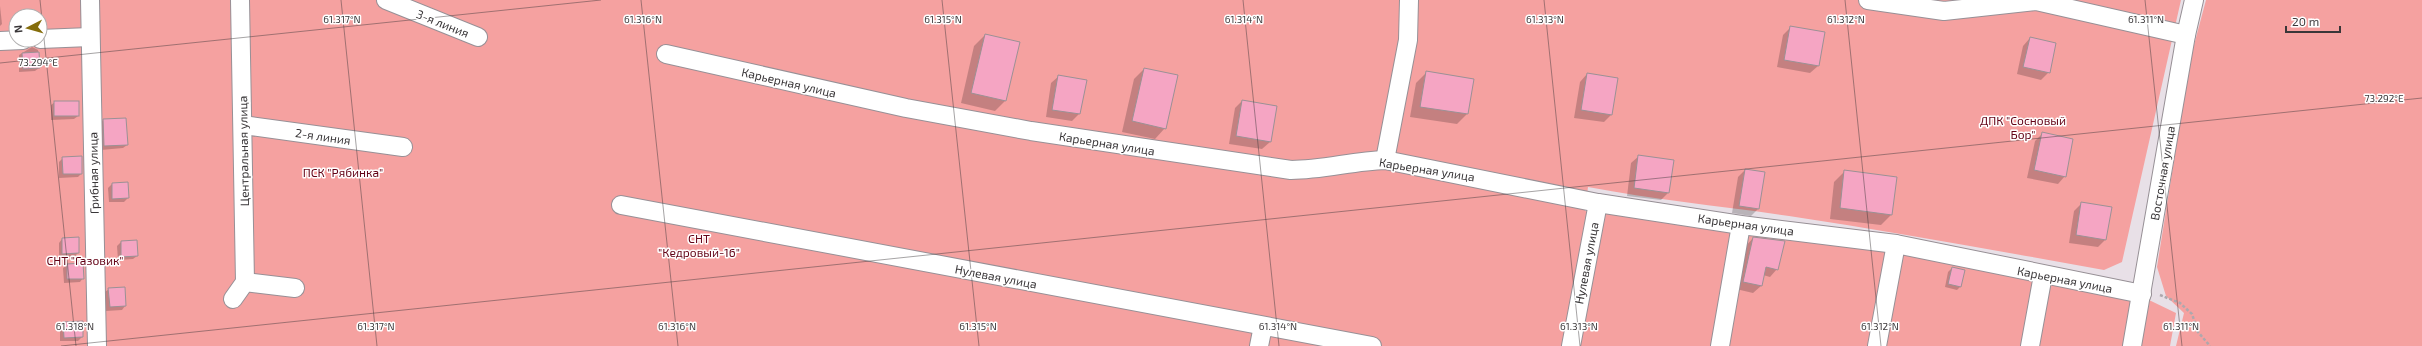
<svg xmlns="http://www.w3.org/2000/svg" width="2422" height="346" font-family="'Exo 2',sans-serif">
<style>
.green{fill:#f5a1a0;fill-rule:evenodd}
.shadow{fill:#0003}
.building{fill:#f5a5c3;stroke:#9b9195}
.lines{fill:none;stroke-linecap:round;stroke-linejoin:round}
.minor-casing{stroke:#979096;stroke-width:20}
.path{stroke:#aea8ad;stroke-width:2.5;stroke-dasharray:3 2;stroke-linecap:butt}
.minor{stroke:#fff;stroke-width:18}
.ticks{fill:none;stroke:#393638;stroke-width:1;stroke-opacity:0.45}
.labels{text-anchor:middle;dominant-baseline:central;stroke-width:3;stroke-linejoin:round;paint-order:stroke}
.street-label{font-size:12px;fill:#393638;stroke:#fff}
.park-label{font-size:12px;fill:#630316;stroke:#fff}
.ticks-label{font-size:10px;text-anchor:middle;fill:#393638;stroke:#fff;stroke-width:3;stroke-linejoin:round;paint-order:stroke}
</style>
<rect width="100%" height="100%" fill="#e8e0e7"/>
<g class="green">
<path d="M0,0H2181L2122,262L2104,270C1999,251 1894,232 1789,216C1722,206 1655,200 1588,187L1585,211L1867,246L2149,300L2176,313L2170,346H0ZM16,16H40V40H16Z"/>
<path d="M2206,0H2422V346H2176L2184,313L2166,296L2157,267L2190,60Z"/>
</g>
<g class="shadow">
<path d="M0,6L2,24L0,26Z"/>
<path d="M22,13H37V16H19Z"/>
<path d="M1791,27L1824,33L1818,66L1810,73L1777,67L1783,35Z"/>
<path d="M985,35L1005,101L995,111L961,103L974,46Z"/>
<path d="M2030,38L2049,72L2041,80L2017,74L2023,46Z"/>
<path d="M32,47L38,50L39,68L35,71L19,72V55Z"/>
<path d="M1144,69L1165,128L1155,139L1122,132L1134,79Z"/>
<path d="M1426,73L1467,114L1457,124L1410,117L1416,83Z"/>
<path d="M1587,74L1617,79L1611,115L1604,122L1574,118L1580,82Z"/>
<path d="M1059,76L1085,80L1079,114L1072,121L1046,117L1051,83Z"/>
<path d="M1242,101L1276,106L1270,142L1262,149L1229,144L1235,108Z"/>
<path d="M55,102L78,116L74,119L51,120V105Z"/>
<path d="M103,120L127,145L123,148L101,150L100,124Z"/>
<path d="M2042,134L2065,176L2058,184L2027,178L2035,141Z"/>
<path d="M1639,156L1668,193L1661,200L1627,196L1631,163Z"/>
<path d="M63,158L81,174L78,177L59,178V162Z"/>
<path d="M1745,170L1758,209L1751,216L1732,213L1738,177Z"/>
<path d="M1845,171L1891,215L1881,225L1830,219L1834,182Z"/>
<path d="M127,183L128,198L124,202H109L108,188L112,184Z"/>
<path d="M2082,203L2110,208L2105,240L2098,247L2069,243L2074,211Z"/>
<path d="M1753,238L1777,269L1770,277L1763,275L1761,286L1753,293L1736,289L1746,246Z"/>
<path d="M62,239L78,253L74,257H59V243Z"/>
<path d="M121,242L137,256L133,259L118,260L117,246Z"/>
<path d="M67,265L83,278L80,282L64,283L63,268Z"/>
<path d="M1952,268L1961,286L1957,290L1945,287L1948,272Z"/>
<path d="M109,289L125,306L122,310L106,311L105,292Z"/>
<path d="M64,323L82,337L78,341H60V326Z"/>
</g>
<g class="building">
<path d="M1790,26L1825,32L1819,66L1784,60Z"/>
<path d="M985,34L1020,42L1006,101L971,93Z"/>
<path d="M2030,37L2056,43L2050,73L2023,67Z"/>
<path d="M39,52L40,68L23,69L22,53Z"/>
<path d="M1144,68L1178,75L1166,129L1132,121Z"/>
<path d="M1426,71L1474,79L1468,114L1420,107Z"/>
<path d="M1587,73L1618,78L1612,115L1581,110Z"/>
<path d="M1058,75L1087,80L1080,114L1052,110Z"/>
<path d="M1242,100L1277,106L1271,142L1236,136Z"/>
<rect x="54" y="101" width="25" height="15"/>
<path d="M126,118L128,145L104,146L103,119Z"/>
<path d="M2042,132L2073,139L2066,177L2034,170Z"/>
<path d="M1638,155L1674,160L1669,193L1634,188Z"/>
<path d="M82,156V174H63L62,157Z"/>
<path d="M1745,169L1765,172L1759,209L1739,206Z"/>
<path d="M1844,170L1897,177L1892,215L1840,208Z"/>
<path d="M128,182L129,198L112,199V183Z"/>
<path d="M2081,202L2112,207L2106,240L2076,235Z"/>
<path d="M79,237V253L62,254V238Z"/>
<path d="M1753,237L1785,241L1778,270L1766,267L1762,286L1743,282Z"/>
<path d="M137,240L138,256L121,257V241Z"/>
<path d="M83,263L84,279H67V264Z"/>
<path d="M1952,267L1965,270L1961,287L1948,284Z"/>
<path d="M125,287L126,306L110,307L108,288Z"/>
<path d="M83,321V337L64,338L63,322Z"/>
</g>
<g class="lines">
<g class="minor-casing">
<g id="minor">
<path d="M90,0L97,346"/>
<path d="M386,0L478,37"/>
<path d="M1868,0L1944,11L2036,1L2186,35"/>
<path d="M40,39L90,37"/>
<path d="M0,41L23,40"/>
<path d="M666,54L906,108L1031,131L1291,170C1323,170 1353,161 1385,160L1598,203L1741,225L1896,244L2142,294"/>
<path d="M243,125L403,147"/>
<path d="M1385,160L1408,40L1409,0"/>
<path d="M621,205L1372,346"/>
<path d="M245,282L295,288"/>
<path d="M233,299L245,282L240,0"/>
<path d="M1259,346L1263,326"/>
<path d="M1571,346L1598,203"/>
<path d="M1720,346L1741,225"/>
<path d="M1877,346L1896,244"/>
<path d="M2030,346L2043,275"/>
<path d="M2132,346L2186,35L2194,0"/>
</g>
</g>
<path class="path" d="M2160,295L2180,303L2192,314L2198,332L2210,346"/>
<use href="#minor" class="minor"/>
</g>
<path class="ticks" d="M40,0L76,346M341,0L377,346M641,0L678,346M942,0L979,346M1243,0L1279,346M1544,0L1580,346M1845,0L1881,346M2145,0L2182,346M0,63L601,0M61,346L2422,98"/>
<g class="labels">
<g class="street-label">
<text transform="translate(443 23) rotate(22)">3-я линия</text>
<text transform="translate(789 82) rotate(13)">Карьерная улица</text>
<text transform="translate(323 136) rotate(8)">2-я линия</text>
<text transform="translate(1107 143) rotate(9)">Карьерная улица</text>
<text transform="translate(243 151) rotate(-91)">Центральная улица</text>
<text transform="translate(1427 169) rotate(9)">Карьерная улица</text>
<text transform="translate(93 173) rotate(-91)">Грибная улица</text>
<text transform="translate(2162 173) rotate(-80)">Восточная улица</text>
<text transform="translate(1746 224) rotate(8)">Карьерная улица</text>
<text transform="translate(1586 263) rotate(-79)">Нулевая улица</text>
<text transform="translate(996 276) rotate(11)">Нулевая улица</text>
<text transform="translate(2065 279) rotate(11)">Карьерная улица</text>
</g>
<g class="park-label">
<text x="2023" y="120">ДПК "Сосновый<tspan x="2023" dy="14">Бор"</tspan></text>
<text x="343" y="172">ПСК "Рябинка"</text>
<text x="699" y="238">СНТ<tspan x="699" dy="14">"Кедровый-16"</tspan></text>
<text x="85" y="260">СНТ "Газовик"</text>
</g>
</g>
<g class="ticks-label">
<text x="342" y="23">61.317°N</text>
<text x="643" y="23">61.316°N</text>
<text x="943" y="23">61.315°N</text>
<text x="1244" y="23">61.314°N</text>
<text x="1545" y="23">61.313°N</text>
<text x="1846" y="23">61.312°N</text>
<text x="2146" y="23">61.311°N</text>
<text x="38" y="66">73.294°E</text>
<text x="2384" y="102">73.292°E</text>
<text x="75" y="330">61.318°N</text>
<text x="376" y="330">61.317°N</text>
<text x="677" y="330">61.316°N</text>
<text x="978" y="330">61.315°N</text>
<text x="1278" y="330">61.314°N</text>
<text x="1579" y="330">61.313°N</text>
<text x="1880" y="330">61.312°N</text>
<text x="2181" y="330">61.311°N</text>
</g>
<g transform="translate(28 28) rotate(264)"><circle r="19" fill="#ffffff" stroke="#b0afaf"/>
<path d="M0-3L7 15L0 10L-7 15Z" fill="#856d0b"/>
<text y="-6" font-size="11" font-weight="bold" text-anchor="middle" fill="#393638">N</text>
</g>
<path d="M2286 26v6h54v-6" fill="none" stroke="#393638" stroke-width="2"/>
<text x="2292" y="26" font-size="12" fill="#393638" stroke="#ffffff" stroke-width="3" paint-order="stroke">20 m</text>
</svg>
